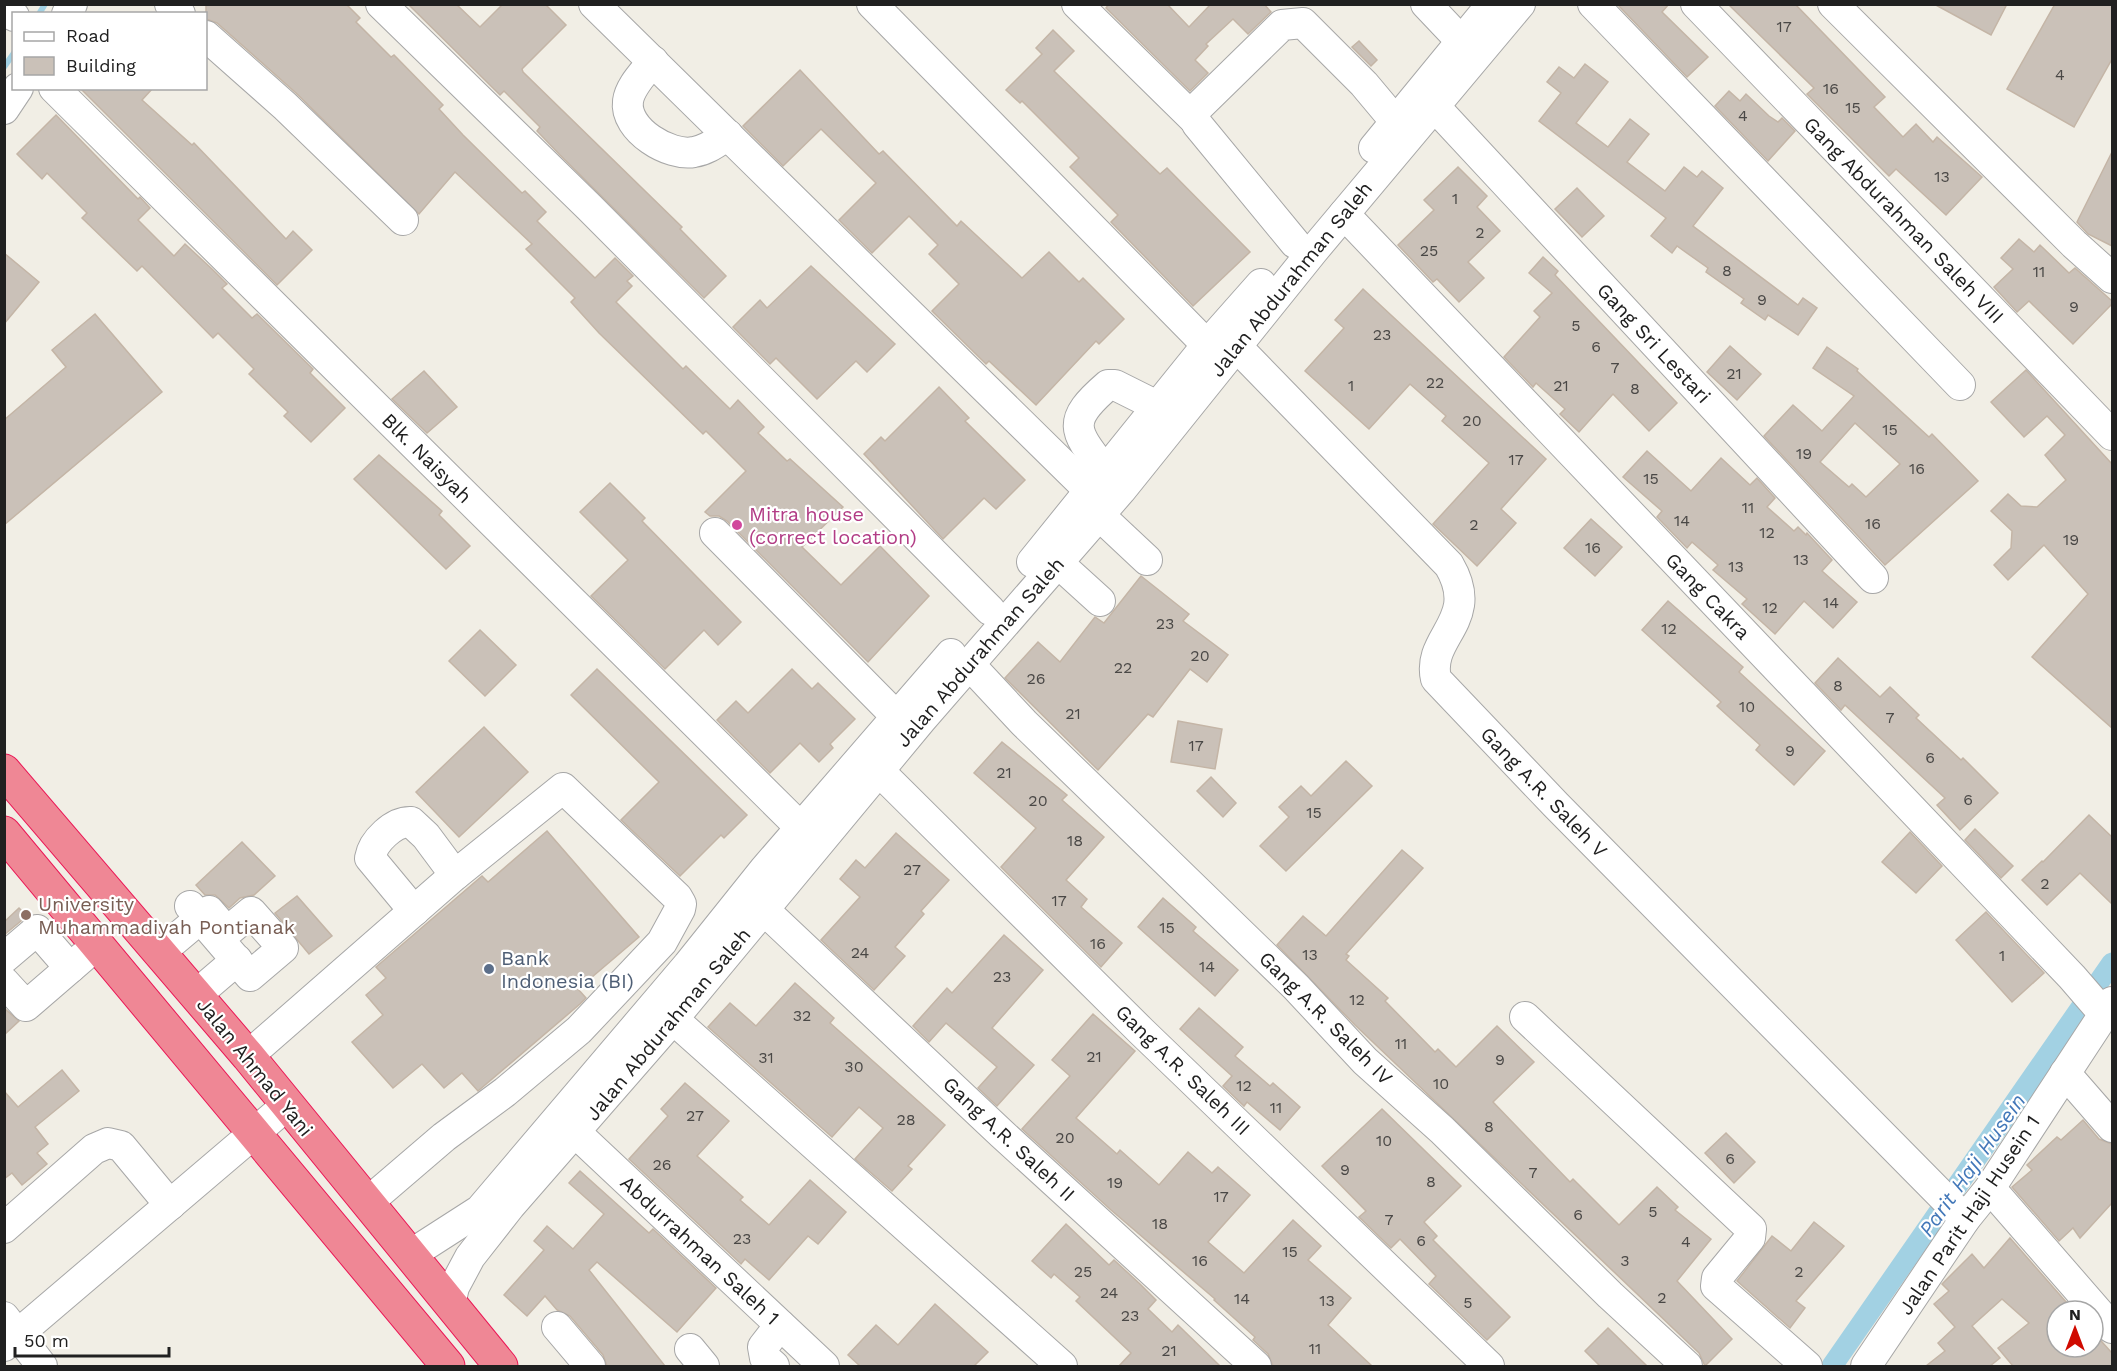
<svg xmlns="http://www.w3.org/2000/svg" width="2117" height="1371" font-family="'Work Sans',sans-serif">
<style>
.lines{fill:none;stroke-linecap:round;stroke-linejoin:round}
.stream{stroke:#a2d1e3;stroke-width:6}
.canal{stroke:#a2d1e3;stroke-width:21}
.building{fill:#cac1b8;stroke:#c4b5a6;stroke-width:1.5;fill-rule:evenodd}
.minor-casing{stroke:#a7a7a7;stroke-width:32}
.highway-casing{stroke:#eb1756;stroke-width:35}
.minor{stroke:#fff;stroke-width:30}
.highway{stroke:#ef8795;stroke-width:33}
.hotel-dot{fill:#d1479c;stroke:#fff;stroke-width:2}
.education-dot{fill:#8d6e63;stroke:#fff;stroke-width:2}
.service-dot{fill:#5c6f8a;stroke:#fff;stroke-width:2}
.labels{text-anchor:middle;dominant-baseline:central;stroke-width:4.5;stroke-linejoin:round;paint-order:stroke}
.number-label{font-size:16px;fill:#4a4846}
.street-label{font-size:20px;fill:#202020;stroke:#fff}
.hotel-label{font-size:20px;fill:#b23c85;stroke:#fff;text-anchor:start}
.education-label{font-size:20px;fill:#785e54;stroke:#fff;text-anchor:start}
.service-label{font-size:20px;fill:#4e5e75;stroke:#fff;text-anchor:start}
.water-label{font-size:21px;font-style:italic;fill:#4378b9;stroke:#fff}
</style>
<rect width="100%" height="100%" fill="#f1eee5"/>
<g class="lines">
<g class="stream">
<path d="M39,14L45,4"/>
<path d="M4,67L14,53"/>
</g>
<path class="canal" d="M1832,1366L2112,963"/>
</g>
<g class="building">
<path d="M206,4H346L360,18L356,22L391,57L394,55L443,105L439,109L463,135L522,193L525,191L546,212L537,221L595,278L615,258L633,276L627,281L632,286L616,302L683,369L686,366L730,409L738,400L764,427L758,433L787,461L790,459L843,507L802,547L841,585L880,546L929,596L868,662L727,521L719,516H710L705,512L746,471L706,431L703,434L599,333L571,302L575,298L526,249L532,244L455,172L419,214L296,93L217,23L206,19Z"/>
<path d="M408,4H456L480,27L503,4H545L566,25L522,69L523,72L682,227L680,229L726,276L704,298L560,155L537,131L540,127L504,91L500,95Z"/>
<path d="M1109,4H1167L1189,27L1211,4H1264L1271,12L1248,34L1233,19L1206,44L1208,46L1195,60L1208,73L1190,91L1106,8Z"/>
<path d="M1617,4H1669L1662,12L1708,57L1687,77Z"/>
<path d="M1728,4H1795L1885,97L1874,107L1903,137L1916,124L1933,142L1937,137L1982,177L1946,215L1896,169L1889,176L1807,94L1814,88Z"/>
<path d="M1934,4H2007L1991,35Z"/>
<path d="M2055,4H2112V59L2074,127L2007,89Z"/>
<path d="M1053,30L1074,51L1054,71L1160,174L1167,168L1250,252L1193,306L1111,222L1118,215L1070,167L1079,158L1022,101L1020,103L1006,90L1042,54L1036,48Z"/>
<path d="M1359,41L1377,60L1371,66L1352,47Z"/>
<path d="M1585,64L1608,82L1576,123L1608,147L1630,119L1649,134L1627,162L1665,191L1684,167L1697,177L1702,171L1723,188L1693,226L1798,305L1803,298L1817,308L1798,335L1768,315L1765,320L1741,303L1744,299L1706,272L1708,268L1677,246L1672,253L1651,236L1666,218L1539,121L1561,93L1547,82L1559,67L1574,78Z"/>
<path d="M800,70L879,154L883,151L957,226L961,221L1022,278L1049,252L1079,282L1083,278L1124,319L1099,344L1096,341L1036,405L989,361L986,364L932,311L959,284L929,254L938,245L909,216L872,253L839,220L876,183L821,129L783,166L743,126Z"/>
<path d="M80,88H153L142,100L192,145L194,143L286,239L293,231L312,250L277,285Z"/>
<path d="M1729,91L1740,101L1746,94L1769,116L1778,122L1782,118L1795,131L1768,161L1715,106Z"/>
<path d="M56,115L138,199L140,197L150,208L138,220L174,256L185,244L212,269L227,284L222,288L252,318L257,314L313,369L310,373L345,408L311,442L284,416L288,412L249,374L254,369L218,333L213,338L142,266L137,271L82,218L87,213L47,173L42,179L17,154Z"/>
<path d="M2112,152V246L2088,234L2077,222Z"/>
<path d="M1458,167L1487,196L1477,207L1500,231L1468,262L1484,278L1459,302L1437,279L1433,282L1398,245L1434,210L1424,200Z"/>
<path d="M1577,188L1604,216L1582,237L1555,209Z"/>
<path d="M2019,239L2034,252L2040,245L2069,273L2075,268L2112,301V304L2073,344L2029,301L2017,312L1994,287L2013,269L2001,258Z"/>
<path d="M4,253L39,282L4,324Z"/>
<path d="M1543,257L1558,271L1555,275L1677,403L1649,431L1613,394L1579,432L1560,414L1565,409L1536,383L1533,387L1504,357L1540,317L1534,311L1552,293L1529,273Z"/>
<path d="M811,266L895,344L867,372L856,361L817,399L776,358L770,364L733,327L760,300L767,308Z"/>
<path d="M1363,289L1546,459L1501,509L1516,523L1477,566L1433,524L1489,463L1442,421L1446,416L1410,384L1369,429L1305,371L1344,328L1335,320Z"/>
<path d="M95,314L162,392L4,525V420L66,367L52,350Z"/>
<path d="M1730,346L1761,374L1737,400L1707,372Z"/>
<path d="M1827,347L1858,369L1857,371L1929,437L1932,434L1978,481L1885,565L1764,436L1793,405L1822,431L1854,396L1813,368ZM1855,423L1900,464L1866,497L1852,484L1849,487L1820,462Z"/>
<path d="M2026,370L2112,464V728L2032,657L2088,594L2044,545L2008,580L1994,565L2011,548L2012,531L1991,511L2008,494L2021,506L2037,507L2066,480L2045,455L2065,435L2047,416L2024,437L1991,402Z"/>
<path d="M424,371L457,407L427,433L392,399Z"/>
<path d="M939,387L969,418L965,421L1025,480L996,509L984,498L943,539L864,454L881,437L885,441Z"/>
<path d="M1647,451L1691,491L1721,458L1750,485L1757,478L1775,498L1767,507L1794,531L1798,527L1806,535L1807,533L1832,560L1822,571L1857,602L1833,628L1804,601L1775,634L1742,604L1747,599L1713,570L1718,565L1692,542L1687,548L1657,517L1662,511L1623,477Z"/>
<path d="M379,455L442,511L439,515L470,546L446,569L354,479Z"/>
<path d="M610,483L645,518L642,521L741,622L718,645L704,630L665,669L591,596L628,560L580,512Z"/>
<path d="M1591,519L1622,547L1595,576L1564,548Z"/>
<path d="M1141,576L1189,614L1183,621L1228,655L1207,682L1190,669L1153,717L1148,714L1098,770L1005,678L1038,642L1060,662L1095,617L1104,623Z"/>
<path d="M1668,601L1743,667L1739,672L1825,751L1794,785L1756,750L1760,745L1717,706L1721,702L1642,630Z"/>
<path d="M480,630L516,665L485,696L449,661Z"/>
<path d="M1838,658L1880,697L1890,687L1919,715L1916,718L1961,760L1963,758L1998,793L1960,830L1937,805L1945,798L1845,705L1841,710L1815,683Z"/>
<path d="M597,669L747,815L724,838L721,835L680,876L621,820L659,782L571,695Z"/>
<path d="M792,669L812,689L818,683L855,719L830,744L833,748L819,762L800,743L770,773L717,720L736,701L748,713Z"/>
<path d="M1178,721L1222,729L1215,769L1171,762Z"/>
<path d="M484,727L528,772L459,837L416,792Z"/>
<path d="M1002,742L1067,795L1062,800L1104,837L1066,880L1087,899L1081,907L1122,943L1101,967L1001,867L1036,828L974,773Z"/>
<path d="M1346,761L1372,786L1286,871L1260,846L1289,817L1279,807L1301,786L1311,796Z"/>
<path d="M1211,777L1236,803L1223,817L1197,791Z"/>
<path d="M2089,815L2112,837V904L2080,873L2047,905L2022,880L2042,861L2043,862Z"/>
<path d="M1975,829L2013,866L2001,878L1965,840Z"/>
<path d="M547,831L639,937L578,989L586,998L580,1004L478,1091L462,1073L444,1088L422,1064L393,1088L352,1042L383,1015L366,995L386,978L376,967L482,876L488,882Z"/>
<path d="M1910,832L1942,866L1916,893L1882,862Z"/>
<path d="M896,833L949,880L921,911L924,914L895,947L905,956L874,990L821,940L860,897L840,879L856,860L865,868Z"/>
<path d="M242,842L275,876L254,895L240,898L229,908L215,895H205L196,885Z"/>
<path d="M1402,850L1423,868L1346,954L1349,956L1346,960L1388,998L1385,1001L1435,1052L1438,1049L1456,1067L1497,1026L1534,1062L1493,1102L1570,1182L1573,1179L1619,1225L1657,1187L1678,1207L1675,1210L1711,1239L1677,1281L1732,1339L1705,1366L1699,1353L1355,1025L1277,945L1303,916L1326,936Z"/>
<path d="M297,896L332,936L309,954L275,913Z"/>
<path d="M1163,898L1196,927L1193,931L1238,970L1215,996L1138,927Z"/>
<path d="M19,908L27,916L4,935V922Z"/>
<path d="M1986,912L2044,973L2012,1002L1956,940Z"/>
<path d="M1004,935L1043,970L992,1028L1034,1065L997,1106L978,1088L997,1067L946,1023L929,1042L913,1026L947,988L952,993Z"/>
<path d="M795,983L834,1018L830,1023L945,1125L908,1166L912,1169L892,1191L855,1159L883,1128L859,1107L832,1137L708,1027L730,1003L756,1026Z"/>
<path d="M4,1008L19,1021L4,1035Z"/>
<path d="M1199,1008L1243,1047L1235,1056L1270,1086L1273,1083L1300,1107L1280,1130L1247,1102L1244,1106L1223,1086L1232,1076L1180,1029Z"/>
<path d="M1093,1014L1135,1051L1076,1118L1117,1154L1120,1150L1159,1185L1188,1152L1212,1173L1218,1167L1250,1195L1208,1242L1244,1273L1293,1220L1321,1246L1308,1260L1351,1298L1328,1325L1372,1366H1273L1268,1354L1253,1340L1255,1337L1214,1300L1215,1299L1111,1210L1022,1129L1070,1076L1052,1060Z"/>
<path d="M62,1070L79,1091L35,1127L48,1144L37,1153L47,1164L22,1185L12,1173L4,1179V1091L18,1107Z"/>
<path d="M685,1083L729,1121L697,1156L743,1197L740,1200L769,1225L810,1180L846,1212L818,1244L808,1236L769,1280L745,1259L741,1264L629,1159L668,1116L661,1109Z"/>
<path d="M1382,1109L1461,1186L1424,1222L1437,1236L1433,1240L1510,1317L1487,1340L1429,1284L1436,1276L1400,1239L1391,1248L1359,1217L1366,1211L1322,1166Z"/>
<path d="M2083,1120L2099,1139L2112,1144V1203L2080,1238L2073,1228L2059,1241L2012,1187L2032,1170L2027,1165L2057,1137L2061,1140Z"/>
<path d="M1726,1133L1755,1162L1734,1183L1705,1153Z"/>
<path d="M580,1171L649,1233L653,1229L716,1288L677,1332L597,1262L589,1270L665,1366H607L603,1355L570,1316L557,1310L545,1296L527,1316L504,1295L544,1250L534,1241L547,1226L573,1249L604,1214L569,1183Z"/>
<path d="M1814,1222L1844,1246L1796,1301L1805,1308L1790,1328L1737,1281L1772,1236L1791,1251Z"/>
<path d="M1066,1224L1109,1265L1114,1260L1140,1284L1156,1300L1148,1309L1172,1332L1178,1325L1220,1366H1119L1131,1353L1076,1301L1080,1297L1054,1274L1051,1278L1032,1261Z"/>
<path d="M2010,1238L2074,1311H2057V1347H2093V1332L2112,1353V1366H2013L1998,1348L2029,1323L2002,1299L1972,1326L2000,1358L1990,1366H1926L1945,1351L1938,1343L1955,1327L1934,1304L1949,1291L1942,1284L1972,1254L1984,1268Z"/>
<path d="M935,1304L988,1352L974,1366H860L848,1355L876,1325L898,1345Z"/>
<path d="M1608,1328L1647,1366H1600L1585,1351Z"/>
</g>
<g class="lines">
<g class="minor-casing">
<g id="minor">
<path d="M170,4L180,14"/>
<path d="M381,4L589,207L990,610"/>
<path d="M594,4L1089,490"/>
<path d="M872,4L1207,345"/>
<path d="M1077,4L1193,118"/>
<path d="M1426,4L1462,42"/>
<path d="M1593,4L1960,385"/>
<path d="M1696,4L2112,435"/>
<path d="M1833,4L2074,244L2112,278"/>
<path d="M4,10L14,16"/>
<path d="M67,14L72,4"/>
<path d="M206,36L285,106L403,220"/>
<path d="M653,61C644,73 630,86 628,101C624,130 670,157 694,152C707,150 717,142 728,135"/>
<path d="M54,88L801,828"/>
<path d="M1435,107L1873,578"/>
<path d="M4,109L18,88"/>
<path d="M1374,148L1492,4"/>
<path d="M1344,214L2072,977L2104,1014"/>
<path d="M1295,243L1197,124L1193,112L1282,25L1303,23L1364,84L1395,121"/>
<path d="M1236,346L1449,565C1482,621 1426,636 1436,679L1556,805L1965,1219"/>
<path d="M1105,471C1074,431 1065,422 1108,385H1115L1157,406"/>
<path d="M1099,515L1147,560"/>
<path d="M715,533L896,716"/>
<path d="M1032,562L1207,345L1261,284"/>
<path d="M1057,562L1100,601"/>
<path d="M969,664L1024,723L1296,987L1365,1061L1442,1130L1610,1295L1687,1366"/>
<path d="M879,771L1141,1031L1489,1366"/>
<path d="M764,910L1002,1134L1256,1366"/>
<path d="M414,911L370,858C373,841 394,821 411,822L426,836L455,875"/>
<path d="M159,953L209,911L227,932L251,912L283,948L250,976C230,953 210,929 190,906"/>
<path d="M4,958L37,930L70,968"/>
<path d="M4,982L26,1006L98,944"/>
<path d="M196,995L237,960"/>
<path d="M1525,1017L1751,1229L1750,1238L1717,1278L1716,1286L1807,1366"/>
<path d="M673,1019L1062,1366"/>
<path d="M248,1056L455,875L563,788L677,897L681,904L680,909L662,942L579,1030L505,1092L444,1137L367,1203"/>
<path d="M2065,1073L2112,1127"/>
<path d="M576,1133L824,1366"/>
<path d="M1990,1188L2112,1328"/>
<path d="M4,1228L94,1149L108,1143L121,1146L170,1205"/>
<path d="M410,1255L480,1210L688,965L764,870L951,654"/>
<path d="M450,1304L454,1287L470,1257L510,1206L673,1019L921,720L1121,490L1313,251L1520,4"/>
<path d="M4,1317L42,1366"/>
<path d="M557,1327L590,1366"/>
<path d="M4,1346L286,1106"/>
<path d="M690,1349L704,1366"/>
<path d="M774,1366L765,1358L763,1347L780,1325"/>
<path d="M1866,1366L1965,1219L1990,1188L2112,1002"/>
</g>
</g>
<g class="highway-casing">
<g id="highway">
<path d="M4,771L248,1056L501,1366"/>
<path d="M4,833L448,1366"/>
</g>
</g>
<use href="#minor" class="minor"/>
<use href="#highway" class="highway"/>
</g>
<circle class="hotel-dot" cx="737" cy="525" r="6"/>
<circle class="education-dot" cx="26" cy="915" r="6"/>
<circle class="service-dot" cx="489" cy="969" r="6"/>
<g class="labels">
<g class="number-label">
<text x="1784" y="26">17</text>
<text x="2060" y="74">4</text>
<text x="1831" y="88">16</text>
<text x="1853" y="107">15</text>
<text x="1743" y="115">4</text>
<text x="1942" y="176">13</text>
<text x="1455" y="198">1</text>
<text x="1480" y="232">2</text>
<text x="1429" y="250">25</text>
<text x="1727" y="270">8</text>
<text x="2039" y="271">11</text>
<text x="1762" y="299">9</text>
<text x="2074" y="306">9</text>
<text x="1576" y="325">5</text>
<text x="1382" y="334">23</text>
<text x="1596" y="346">6</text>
<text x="1615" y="367">7</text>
<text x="1734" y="373">21</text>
<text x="1435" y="382">22</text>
<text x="1351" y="385">1</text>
<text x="1561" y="385">21</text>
<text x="1635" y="388">8</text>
<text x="1472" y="420">20</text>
<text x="1890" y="429">15</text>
<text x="1804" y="453">19</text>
<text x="1516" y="459">17</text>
<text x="1917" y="468">16</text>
<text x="1651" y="478">15</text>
<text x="1748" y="507">11</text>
<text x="1682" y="520">14</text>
<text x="1873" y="523">16</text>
<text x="1474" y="524">2</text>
<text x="1767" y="532">12</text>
<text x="2071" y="539">19</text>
<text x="1593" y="547">16</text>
<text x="1801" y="559">13</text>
<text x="1736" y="566">13</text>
<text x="1831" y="602">14</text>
<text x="1770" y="607">12</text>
<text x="1165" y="623">23</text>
<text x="1669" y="628">12</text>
<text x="1200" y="655">20</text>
<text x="1123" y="667">22</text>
<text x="1036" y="678">26</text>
<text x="1838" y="685">8</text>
<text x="1747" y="706">10</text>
<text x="1073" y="713">21</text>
<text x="1890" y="717">7</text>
<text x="1196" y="745">17</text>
<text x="1790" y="750">9</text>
<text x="1930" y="757">6</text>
<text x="1004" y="772">21</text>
<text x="1968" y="799">6</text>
<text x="1038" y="800">20</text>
<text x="1314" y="812">15</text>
<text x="1075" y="840">18</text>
<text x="912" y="869">27</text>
<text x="2045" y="883">2</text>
<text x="1059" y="900">17</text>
<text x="1167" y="927">15</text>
<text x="1098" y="943">16</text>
<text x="860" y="952">24</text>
<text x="1310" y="954">13</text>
<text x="2002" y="955">1</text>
<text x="1207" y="966">14</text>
<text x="1002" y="976">23</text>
<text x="1357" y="999">12</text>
<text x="802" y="1015">32</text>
<text x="1401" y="1043">11</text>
<text x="1094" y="1056">21</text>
<text x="766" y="1057">31</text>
<text x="1500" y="1059">9</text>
<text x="854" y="1066">30</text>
<text x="1441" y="1083">10</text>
<text x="1244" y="1085">12</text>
<text x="1276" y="1107">11</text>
<text x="695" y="1115">27</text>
<text x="906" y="1119">28</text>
<text x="1489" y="1126">8</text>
<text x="1065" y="1137">20</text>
<text x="1384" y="1140">10</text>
<text x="1730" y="1158">6</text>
<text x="662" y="1164">26</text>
<text x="1345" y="1169">9</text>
<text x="1533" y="1172">7</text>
<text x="1431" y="1181">8</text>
<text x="1115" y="1182">19</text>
<text x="1221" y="1196">17</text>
<text x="1653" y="1211">5</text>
<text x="1578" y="1214">6</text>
<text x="1389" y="1219">7</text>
<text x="1160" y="1223">18</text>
<text x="742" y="1238">23</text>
<text x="1421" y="1240">6</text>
<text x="1686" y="1241">4</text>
<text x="1290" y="1251">15</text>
<text x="1200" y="1260">16</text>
<text x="1625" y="1260">3</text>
<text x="1083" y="1271">25</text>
<text x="1799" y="1271">2</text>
<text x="1109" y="1292">24</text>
<text x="1662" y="1297">2</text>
<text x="1242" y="1298">14</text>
<text x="1327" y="1300">13</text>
<text x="1468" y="1302">5</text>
<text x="1130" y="1315">23</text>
<text x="1315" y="1348">11</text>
<text x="1169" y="1350">21</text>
</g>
<g class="street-label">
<text transform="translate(1904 220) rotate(46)">Gang Abdurahman Saleh VIII</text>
<text transform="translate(1291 279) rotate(-51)">Jalan Abdurahman Saleh</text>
<text transform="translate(1654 343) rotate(47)">Gang Sri Lestari</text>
<text transform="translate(427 458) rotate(45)">Blk. Naisyah</text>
<text transform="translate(1708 596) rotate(46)">Gang Cakra</text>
<text transform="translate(980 652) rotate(-49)">Jalan Abdurahman Saleh</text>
<text transform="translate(1544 792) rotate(46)">Gang A.R. Saleh V</text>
<text transform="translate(1326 1018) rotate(45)">Gang A.R. Saleh IV</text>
<text transform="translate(668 1024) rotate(-50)">Jalan Abdurahman Saleh</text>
<text transform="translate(255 1067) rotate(51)">Jalan Ahmad Yani</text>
<text transform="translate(1183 1070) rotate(44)">Gang A.R. Saleh III</text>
<text transform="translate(1009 1139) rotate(43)">Gang A.R. Saleh II</text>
<text transform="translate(1969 1215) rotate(-56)">Jalan Parit Haji Husein 1</text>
<text transform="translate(700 1250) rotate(43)">Abdurrahman Saleh 1</text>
</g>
<g class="hotel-label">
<text x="749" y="514">Mitra house<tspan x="749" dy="23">(correct location)</tspan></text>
</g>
<g class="education-label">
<text x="38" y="904">University<tspan x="38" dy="23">Muhammadiyah Pontianak</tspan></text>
</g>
<g class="service-label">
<text x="501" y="958">Bank<tspan x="501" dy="23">Indonesia (BI)</tspan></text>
</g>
<g class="water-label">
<text transform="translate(1972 1165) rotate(-55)">Parit Haji Husein</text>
</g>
</g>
<rect width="2117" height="1371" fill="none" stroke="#202020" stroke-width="12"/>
<rect x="12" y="12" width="195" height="78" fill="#ffffff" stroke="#a6a6a6" stroke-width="1.5"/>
<rect x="24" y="32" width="30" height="9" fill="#ffffff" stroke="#a6a6a6" stroke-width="1.5"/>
<text x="66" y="42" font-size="18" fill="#202020">Road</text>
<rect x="24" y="57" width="30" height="18" fill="#cac1b8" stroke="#a6a6a6" stroke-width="1.5"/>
<text x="66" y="72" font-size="18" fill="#202020">Building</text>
<g transform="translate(2075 1329)"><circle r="28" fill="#ffffff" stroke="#a6a6a6" stroke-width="1.5"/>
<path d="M0-4.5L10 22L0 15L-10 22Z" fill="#d00a00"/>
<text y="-9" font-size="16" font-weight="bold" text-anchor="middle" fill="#202020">N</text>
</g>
<path d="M15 1347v9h154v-9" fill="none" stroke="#202020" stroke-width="3"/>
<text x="24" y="1347" font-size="18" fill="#202020" stroke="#ffffff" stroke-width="4.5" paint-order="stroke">50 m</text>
</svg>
